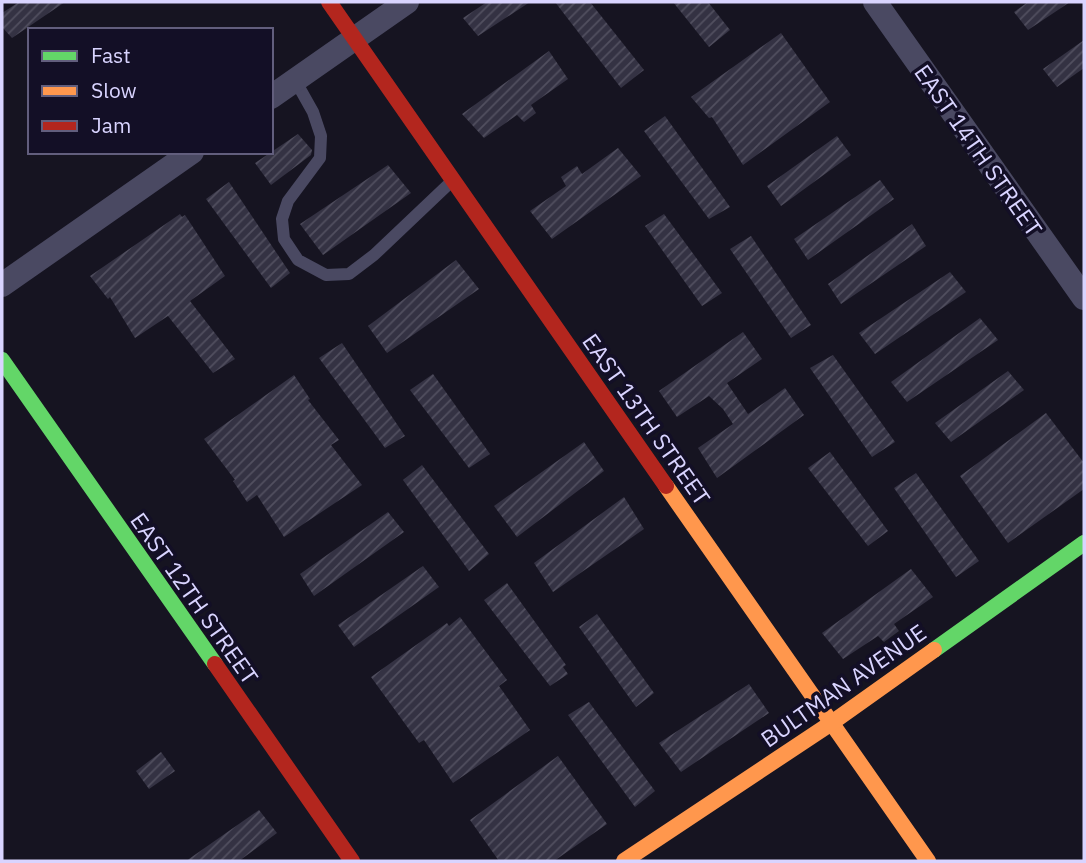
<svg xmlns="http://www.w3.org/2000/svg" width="1086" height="863" font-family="'IBM Plex Sans',sans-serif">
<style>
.building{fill:url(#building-hatch)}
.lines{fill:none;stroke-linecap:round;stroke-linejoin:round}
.lane{stroke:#4a4962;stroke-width:12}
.street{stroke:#4a4962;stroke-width:24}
.fast{stroke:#63d668;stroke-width:16}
.slow{stroke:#ff974d;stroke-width:16}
.jam{stroke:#b3261e;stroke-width:16}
.labels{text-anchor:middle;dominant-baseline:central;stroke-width:7;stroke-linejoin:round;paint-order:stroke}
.street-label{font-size:23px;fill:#d9d4ff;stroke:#130f26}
</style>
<defs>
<pattern id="building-hatch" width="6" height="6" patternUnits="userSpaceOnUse" patternTransform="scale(1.75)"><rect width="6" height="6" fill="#343243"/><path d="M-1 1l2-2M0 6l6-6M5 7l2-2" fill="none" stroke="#514f5f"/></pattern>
</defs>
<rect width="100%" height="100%" fill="#161421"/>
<g class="building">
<path d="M19,2H65L12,38L2,27V13Z"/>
<path d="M487,2H530L478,36L463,18Z"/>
<path d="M555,2H590L644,70L621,88Z"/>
<path d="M673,2H708L730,30L709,47Z"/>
<path d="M1028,2H1070L1028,30L1014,12Z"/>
<path d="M781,33L830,102L743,165L712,117L709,118L691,97Z"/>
<path d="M1084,40V68L1057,87L1043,69Z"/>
<path d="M549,51L568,79L531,105L536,113L524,122L517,115L484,138L462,114Z"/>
<path d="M665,116L730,207L709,219L644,131Z"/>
<path d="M298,134L312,150L311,155L271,185L255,163Z"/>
<path d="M837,136L851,155L781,206L767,186Z"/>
<path d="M618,148L641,176L552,239L530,211L566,186L561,177L577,166L582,174Z"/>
<path d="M388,165L411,193L323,255L300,224Z"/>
<path d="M880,180L894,199L808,260L794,239Z"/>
<path d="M229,182L290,273L271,288L206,199Z"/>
<path d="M180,214L182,217L185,215L225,276L190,301L235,359L213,373L168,316L135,338L110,297L108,299L90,276Z"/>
<path d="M664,214L722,293L702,306L645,226Z"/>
<path d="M912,224L926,246L841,304L828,284Z"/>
<path d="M751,236L811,325L791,338L730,249Z"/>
<path d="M456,260L479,289L387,353L368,326Z"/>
<path d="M950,272L966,292L875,354L859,333Z"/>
<path d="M980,318L998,340L907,402L891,382Z"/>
<path d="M743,332L762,359L727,383L748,414L785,388L804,415L717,478L698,448L733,424L723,409L709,396L677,417L659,391Z"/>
<path d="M342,343L405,436L385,448L319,358Z"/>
<path d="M833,355L895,442L872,457L810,368Z"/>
<path d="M1008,371L1024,390L951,442L935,423Z"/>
<path d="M433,374L490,454L469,468L410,390Z"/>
<path d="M294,375L310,399L308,400L339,440L331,445L362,485L284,537L257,495L247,502L233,481L235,480L204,439Z"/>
<path d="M1046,413L1084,463V489L1008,543L960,476Z"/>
<path d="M584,442L604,471L517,537L494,506Z"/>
<path d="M830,452L888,531L868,546L808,468Z"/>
<path d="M422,465L489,554L469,571L403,480Z"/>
<path d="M916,473L979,561L956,577L894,488Z"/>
<path d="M624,497L644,529L553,592L534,563Z"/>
<path d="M388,512L404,532L314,596L300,574Z"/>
<path d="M423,566L439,587L354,647L338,625Z"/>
<path d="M911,569L933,597L894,624L899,631L884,642L878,636L843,659L822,633Z"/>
<path d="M507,583L566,665L563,667L568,674L550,686L484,600Z"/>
<path d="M597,614L654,693L636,707L579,627Z"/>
<path d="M460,617L507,680L499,686L530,730L453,783L424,740L419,743L371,677L447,623L449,626Z"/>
<path d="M749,684L769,713L681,772L659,743Z"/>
<path d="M589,702L655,791L635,807L568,715Z"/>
<path d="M161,752L175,771L149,789L136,771Z"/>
<path d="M558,756L607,824L554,861H499L470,820Z"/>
<path d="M259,810L277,833L239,861H186Z"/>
</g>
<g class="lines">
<path class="lane" d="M295,80L313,112L321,136L320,158L288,201L282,219L284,239L298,260L326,275L349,274L374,255L452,181"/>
<g class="street">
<path d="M875,2L1084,298"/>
<path d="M271,97L407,2"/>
<path d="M2,285L192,152"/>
</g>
<g class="fast">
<path d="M2,360L215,664"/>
<path d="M934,650L1084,543"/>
</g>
<g class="slow">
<path d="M666,486L928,861"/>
<path d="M624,861L830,724L934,650"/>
</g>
<g class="jam">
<path d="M329,2L666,486"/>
<path d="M215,664L352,861"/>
</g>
</g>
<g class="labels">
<g class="street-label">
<text transform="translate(979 150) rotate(55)">EAST 14TH STREET</text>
<text transform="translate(647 419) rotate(55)">EAST 13TH STREET</text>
<text transform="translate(195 598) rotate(55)">EAST 12TH STREET</text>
<text transform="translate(843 685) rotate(-35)">BULTMAN AVENUE</text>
</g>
</g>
<rect width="1086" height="863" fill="none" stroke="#d9d4ff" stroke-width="7"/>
<rect x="28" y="28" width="245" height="126" fill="#130f26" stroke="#625e7d" stroke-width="2"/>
<rect x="42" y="51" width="35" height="10" fill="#63d668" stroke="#625e7d" stroke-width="2"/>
<text x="91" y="63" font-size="21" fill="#d9d4ff">Fast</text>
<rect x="42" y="86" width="35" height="10" fill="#ff974d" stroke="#625e7d" stroke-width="2"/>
<text x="91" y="98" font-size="21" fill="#d9d4ff">Slow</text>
<rect x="42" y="121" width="35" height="10" fill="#b3261e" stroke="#625e7d" stroke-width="2"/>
<text x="91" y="133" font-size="21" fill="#d9d4ff">Jam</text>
</svg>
